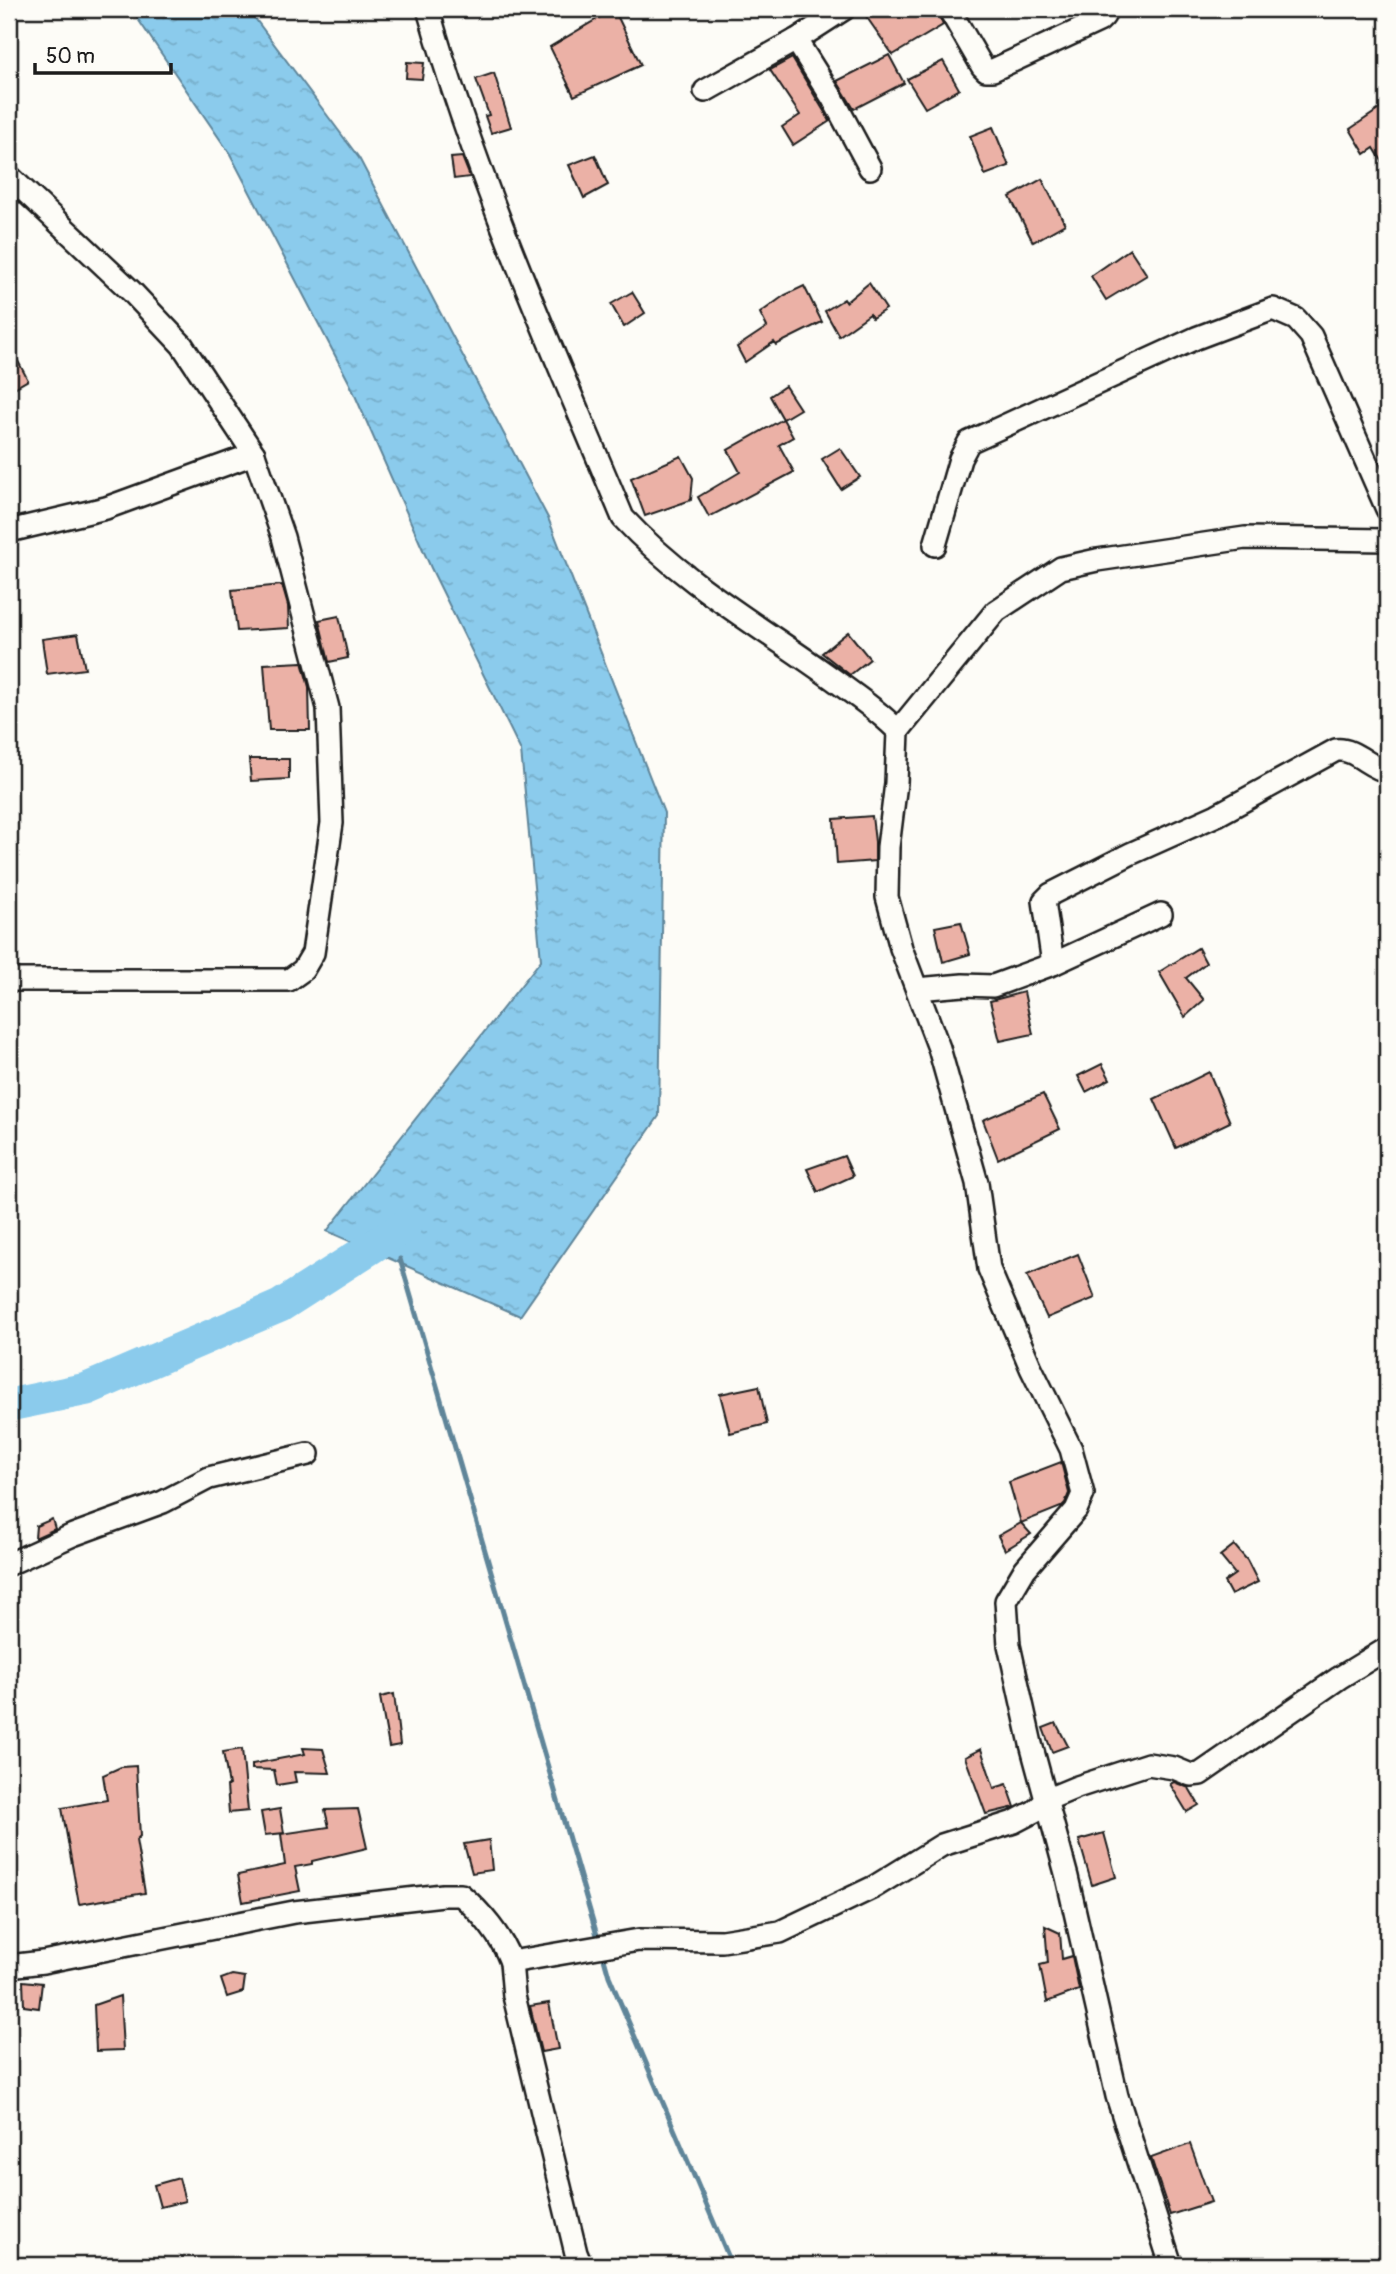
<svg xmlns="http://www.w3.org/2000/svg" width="1396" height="2274" font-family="Pangolin,sans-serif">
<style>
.water{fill:url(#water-ripples);stroke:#5f8599;stroke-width:2}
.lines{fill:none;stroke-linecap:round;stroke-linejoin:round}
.stream{stroke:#5f8599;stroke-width:5}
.river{stroke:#8bcbec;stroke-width:33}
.building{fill:#ebb1a6;stroke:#1c1c1c;stroke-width:2}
.street-casing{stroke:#1c1c1c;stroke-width:26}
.street{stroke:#fdfcf7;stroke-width:21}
</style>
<defs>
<pattern id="water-ripples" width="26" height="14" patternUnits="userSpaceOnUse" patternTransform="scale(1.75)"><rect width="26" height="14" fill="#8bcbec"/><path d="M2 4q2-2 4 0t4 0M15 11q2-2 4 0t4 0" fill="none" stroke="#77aeca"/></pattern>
</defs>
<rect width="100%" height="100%" fill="#fdfcf7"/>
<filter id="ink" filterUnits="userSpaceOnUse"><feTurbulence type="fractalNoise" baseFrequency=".0143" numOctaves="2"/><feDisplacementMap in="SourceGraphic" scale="14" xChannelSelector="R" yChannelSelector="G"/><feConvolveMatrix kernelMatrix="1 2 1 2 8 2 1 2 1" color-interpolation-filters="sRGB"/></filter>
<g filter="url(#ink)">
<path class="water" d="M131,9H248L359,158L548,518L664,813L659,1116L520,1316L327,1231L541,960L521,751L431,568L350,384L230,154Z"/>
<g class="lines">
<g class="stream">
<path d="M400,1259L599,1942"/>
<path d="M602,1951L609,1976L732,2265"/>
</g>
<path class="river" d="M9,1405L87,1389L280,1306L405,1226"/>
</g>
<g class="building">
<path d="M614,9L641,65L574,96L550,47Z"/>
<path d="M861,9H936L943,25L893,55Z"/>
<path d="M889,55L904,83L854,109L837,81Z"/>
<path d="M792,58L830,121L793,145L782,127L800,115L770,70Z"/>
<path d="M943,61L959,89L925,108L907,79Z"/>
<path d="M407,62L424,63L422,79L406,78Z"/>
<path d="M494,73L511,127L491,133L485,116L489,115L476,79Z"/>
<path d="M1387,104V169L1374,148L1365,154L1350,129Z"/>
<path d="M993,127L1009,166L985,175L970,136Z"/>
<path d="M595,155L608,185L584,198L569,165Z"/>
<path d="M462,157L470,177L454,179L451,158Z"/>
<path d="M1042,179L1065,224L1033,242L1010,197Z"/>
<path d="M1130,249L1147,275L1106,300L1091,276Z"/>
<path d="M869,283L886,309L872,318L870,314L839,336L825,311L844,299L846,302Z"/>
<path d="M804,286L822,322L776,345L774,342L745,362L737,347L767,327L760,313L785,295Z"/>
<path d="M632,292L645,313L624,327L611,304Z"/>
<path d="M9,344L28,380L9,391Z"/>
<path d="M785,386L800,409L783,419L770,396Z"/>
<path d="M783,419L793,437L779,445L794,472L709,517L698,497L740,472L728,450Z"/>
<path d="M840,448L860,477L841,489L822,459Z"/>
<path d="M681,456L693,478L691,500L645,516L631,478Z"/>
<path d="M282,585L288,606L289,628L237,631L232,590Z"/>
<path d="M339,616L348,658L329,662L319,620Z"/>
<path d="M848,632L870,659L850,675L822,653Z"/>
<path d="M78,634L85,669L47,674L42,639Z"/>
<path d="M302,662L309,687L310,730H269L264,664Z"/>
<path d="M249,759H289V779L251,781Z"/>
<path d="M872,816L875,842V861L837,864L834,819Z"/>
<path d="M961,922L970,954L943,962L935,927Z"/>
<path d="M1198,948L1206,963L1186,978L1204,1000L1185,1017L1159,972Z"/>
<path d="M1024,992L1033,1034L1000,1041L990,1001Z"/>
<path d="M1102,1064L1110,1079L1086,1092L1078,1076Z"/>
<path d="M1209,1072L1230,1122L1176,1148L1154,1099Z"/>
<path d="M1043,1094L1060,1129L998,1159L983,1120Z"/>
<path d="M844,1156L853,1176L818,1192L807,1169Z"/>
<path d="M1078,1254L1095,1298L1047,1318L1027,1275Z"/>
<path d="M759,1386L767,1424L730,1433L720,1394Z"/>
<path d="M1061,1462L1069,1493L1065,1503L1061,1507L1021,1523L1009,1482Z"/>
<path d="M52,1519L55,1529L35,1538L36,1526Z"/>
<path d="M1021,1523L1031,1534L1005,1550L998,1536Z"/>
<path d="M1234,1545L1247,1560L1258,1582L1231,1595L1224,1582L1235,1574L1220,1556Z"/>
<path d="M394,1694L400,1745L389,1747L380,1697Z"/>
<path d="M1056,1723L1068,1746L1052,1752L1043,1728Z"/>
<path d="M303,1748L323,1749L330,1773L294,1772L296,1782L277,1785L274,1770L252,1769V1764L305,1754Z"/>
<path d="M242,1749L248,1811L229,1813L227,1786L229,1785L223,1752Z"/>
<path d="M981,1749L994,1788L1007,1784L1015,1807L986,1814L965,1757Z"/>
<path d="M136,1766L140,1836L136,1840L145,1893L79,1904L62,1808L107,1800L103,1775L121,1767Z"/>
<path d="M1174,1782L1189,1788L1199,1805L1187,1812L1170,1784Z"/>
<path d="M280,1809L284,1833L265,1835L261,1812Z"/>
<path d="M358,1809L367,1848L312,1861V1864L295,1867L300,1891L243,1902L238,1875L285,1865L281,1834L329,1827L325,1810Z"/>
<path d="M1104,1833L1116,1877L1092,1885L1079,1840Z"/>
<path d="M489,1840L492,1870L472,1873L464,1844Z"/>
<path d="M1045,1926L1060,1933L1062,1959L1072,1956L1079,1990L1047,2002L1040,1965L1048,1963Z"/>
<path d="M232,1975L245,1977L243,1992L227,1997L221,1979Z"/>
<path d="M23,1981L42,1983L39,2008L24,2006Z"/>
<path d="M120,1996L123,2050L96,2051L94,2005Z"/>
<path d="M549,2003L558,2049L541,2052L530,2006Z"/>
<path d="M1190,2144L1211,2202L1170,2215L1151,2158Z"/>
<path d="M179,2178L185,2201L160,2207L154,2185Z"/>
</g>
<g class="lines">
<g class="street-casing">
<g id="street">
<path d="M428,9C478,184 553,351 623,518C686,586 770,632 844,687C863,701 882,714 898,731L896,783L888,847L887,897L901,948L939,1048L977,1183L989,1269L1031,1368L1071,1449L1083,1494L1076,1510L1025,1569L1006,1601L1009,1645L1031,1744L1067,1877L1117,2096L1171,2265"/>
<path d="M949,9L982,66L986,70H993L1099,21L1104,16L1105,9"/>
<path d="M796,40L833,99L870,168"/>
<path d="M705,91L796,40L844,9"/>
<path d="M9,176L131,291L182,345L254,454L283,537L328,708L332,823L313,953L303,970L289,980H9"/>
<path d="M9,531L106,508L254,454"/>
<path d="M935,545L960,459L969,442L1196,338L1273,309L1296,319L1311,336L1387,509"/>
<path d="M898,731L996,611L1061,568L1097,560L1245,538L1387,540"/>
<path d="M1053,964L1044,901L1051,894L1130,854L1217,815L1336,750C1355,748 1369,768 1387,771"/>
<path d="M917,989L963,985L993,986L1053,964L1161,914"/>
<path d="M9,1564L73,1535L163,1502L209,1478L308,1454"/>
<path d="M511,1962L514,1996L576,2253L581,2265"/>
<path d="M9,1966L43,1962L294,1912L443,1895H461C481,1912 502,1937 511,1962L639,1940L722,1941L780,1932L874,1887L942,1845L1014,1822L1035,1811L1048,1799L1077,1787L1148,1764L1174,1768L1191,1775L1200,1774L1339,1678L1383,1651L1387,1652"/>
</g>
</g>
<use href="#street" class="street"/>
</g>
</g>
<rect width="1396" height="2274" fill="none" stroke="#fdfcf7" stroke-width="35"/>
<rect x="18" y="18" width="1361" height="2239" fill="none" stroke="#1c1c1c" stroke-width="2.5" filter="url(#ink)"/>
<path d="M35 63v10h136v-10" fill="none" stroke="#1c1c1c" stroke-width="3.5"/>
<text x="46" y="63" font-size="21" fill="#1c1c1c" stroke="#fdfcf7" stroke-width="5" paint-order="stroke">50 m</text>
</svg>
